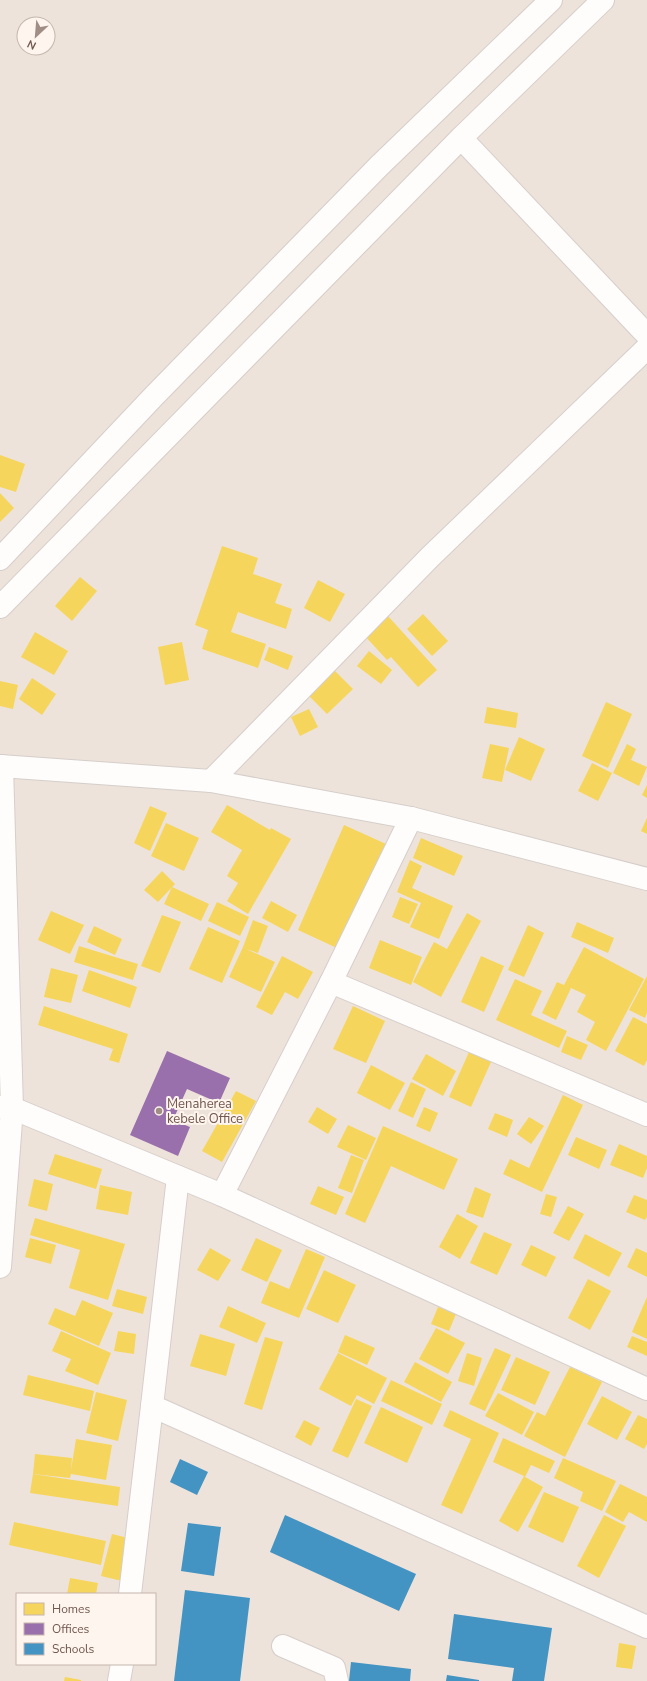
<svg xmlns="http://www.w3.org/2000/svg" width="647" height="1681" font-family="'Nunito Sans',sans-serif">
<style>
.residential{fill:#eee3da;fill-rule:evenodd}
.homes{fill:#f6d55c}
.offices{fill:#9970ab}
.schools{fill:#4393c3}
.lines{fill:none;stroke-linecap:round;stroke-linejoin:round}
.street-casing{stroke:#d5ceca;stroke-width:24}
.secondary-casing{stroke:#d5cdc8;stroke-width:24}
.street{stroke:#fefdfc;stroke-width:22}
.secondary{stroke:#fefdfc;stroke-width:22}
.poi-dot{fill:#a08d86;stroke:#fdf5ee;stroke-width:1.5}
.labels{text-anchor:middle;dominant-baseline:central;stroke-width:4;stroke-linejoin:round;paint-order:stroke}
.poi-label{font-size:13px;fill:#71574f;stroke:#fdf5ee;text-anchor:start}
</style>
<rect width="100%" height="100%" fill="#f6f1ec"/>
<path class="residential" d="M0,0H647V1681H0ZM24,24H48V48H24ZM17,1594H155V1664H17Z"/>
<g class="homes">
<path d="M0,455L25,464L16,492L0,487Z"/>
<path d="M0,493L14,508L0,522Z"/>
<path d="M222,546L258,558L253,574L282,584L275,603L292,609L286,629L238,612L231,632L266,644L258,668L202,649L208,630L195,625Z"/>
<path d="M80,577L97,591L72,621L55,606Z"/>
<path d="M318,580L345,594L330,622L304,608Z"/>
<path d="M423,614L448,641L432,656L407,629Z"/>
<path d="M387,615L437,670L418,687L391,657L387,660L364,635Z"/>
<path d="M35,632L68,651L54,675L21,657Z"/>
<path d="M182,642L189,680L165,685L158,647Z"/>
<path d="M269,647L293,656L288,670L264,660Z"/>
<path d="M369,651L392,670L381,684L357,666Z"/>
<path d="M331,667L353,689L327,714L305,692Z"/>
<path d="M32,678L56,694L42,715L19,699Z"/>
<path d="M0,681L18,685L13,709L0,706Z"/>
<path d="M606,702L632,714L608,768L582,756Z"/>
<path d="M487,707L518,713L516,728L484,723Z"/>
<path d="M309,709L318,727L300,736L291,717Z"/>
<path d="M519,737L545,749L531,781L505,770Z"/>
<path d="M490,744L509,748L502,782L482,778Z"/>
<path d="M627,744L636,749L631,760L647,767L639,786L613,773Z"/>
<path d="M592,763L612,773L598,801L578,791Z"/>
<path d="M647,785V798L642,795Z"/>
<path d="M227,805L270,830L271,828L291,839L248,914L227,901L238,883L227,876L242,850L211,832Z"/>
<path d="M150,806L167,813L150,851L134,843Z"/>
<path d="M647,818V834L641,831Z"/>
<path d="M166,823L199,838L184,871L151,856Z"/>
<path d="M344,825L386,844L339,949L298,930Z"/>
<path d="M421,838L463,856L454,876L413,858Z"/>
<path d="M410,860L422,866L412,888L453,906L439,939L410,927L421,903L397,892Z"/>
<path d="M162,871L175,884L158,902L144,890Z"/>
<path d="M172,887L209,904L201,921L164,904Z"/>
<path d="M400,897L418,904L409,924L392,917Z"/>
<path d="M271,901L297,915L288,932L262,918Z"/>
<path d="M217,902L249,917L240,936L208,921Z"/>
<path d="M51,911L84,925L70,954L38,940Z"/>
<path d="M467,913L481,921L441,997L413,982L434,942L447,949Z"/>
<path d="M162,915L181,922L160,973L141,966Z"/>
<path d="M253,920L268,926L258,953L246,949L275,962L261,992L229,977L243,947Z"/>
<path d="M577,922L614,938L608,953L571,937Z"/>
<path d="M528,925L544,933L524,977L508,970Z"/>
<path d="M94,926L122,939L115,955L87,942Z"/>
<path d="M208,927L240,941L222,983L189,969Z"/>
<path d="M380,940L422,957L411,985L369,968Z"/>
<path d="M79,946L138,964L133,980L74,962Z"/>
<path d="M584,947L644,979L606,1051L586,1040L595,1022L577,1012L586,995L571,988L556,1020L542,1013L557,982L564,985Z"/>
<path d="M282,956L313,972L298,999L285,992L272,1015L256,1007Z"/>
<path d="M481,956L504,966L484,1012L461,1002Z"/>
<path d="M51,968L78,975L71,1003L44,997Z"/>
<path d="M89,970L137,987L130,1008L82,991Z"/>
<path d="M647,976V1013L645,1018L629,1010Z"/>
<path d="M515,979L542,991L531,1015L567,1031L559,1048L496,1020Z"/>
<path d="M44,1006L128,1034L119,1063L109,1060L113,1049L38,1025Z"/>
<path d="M353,1006L385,1021L366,1063L333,1049Z"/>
<path d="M633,1017L647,1024V1060L644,1066L615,1051Z"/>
<path d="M567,1036L588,1045L581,1060L561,1052Z"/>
<path d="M469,1052L491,1062L471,1107L449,1097Z"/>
<path d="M426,1054L456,1071L443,1096L412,1079Z"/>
<path d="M371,1065L405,1083L390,1110L357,1093Z"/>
<path d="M411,1082L426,1089L413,1118L398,1111Z"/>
<path d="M236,1091L256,1101L222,1162L202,1151Z"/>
<path d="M563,1095L583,1105L542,1192L503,1174L510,1159L529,1168Z"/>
<path d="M317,1107L337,1119L328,1134L308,1122Z"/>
<path d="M424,1107L438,1113L430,1132L416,1126Z"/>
<path d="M495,1113L513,1120L507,1137L488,1129Z"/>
<path d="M529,1117L544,1126L531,1144L517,1134Z"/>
<path d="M348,1125L376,1138L366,1160L337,1147Z"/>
<path d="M383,1126L458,1159L444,1190L391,1166L365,1223L345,1214Z"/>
<path d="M576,1137L607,1150L599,1169L568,1155Z"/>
<path d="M619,1144L647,1156V1168L643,1178L610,1165Z"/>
<path d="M55,1154L102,1169L96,1189L48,1174Z"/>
<path d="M351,1155L364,1160L352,1193L338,1188Z"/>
<path d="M34,1179L53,1184L47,1211L28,1206Z"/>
<path d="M100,1185L132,1192L128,1215L96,1209Z"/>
<path d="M318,1186L344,1197L336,1215L310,1204Z"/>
<path d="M475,1187L491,1194L483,1218L466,1212Z"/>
<path d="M546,1194L557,1197L551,1217L540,1214Z"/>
<path d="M634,1195L647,1200V1217L645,1220L626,1212Z"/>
<path d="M568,1206L584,1214L569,1241L553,1233Z"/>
<path d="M457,1214L478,1226L460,1259L439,1247Z"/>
<path d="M35,1218L125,1244L108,1300L69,1288L80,1250L30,1235Z"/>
<path d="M484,1232L512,1244L497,1275L470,1263Z"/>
<path d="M585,1234L622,1253L609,1277L573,1258Z"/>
<path d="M30,1238L56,1245L51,1264L25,1257Z"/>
<path d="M256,1238L282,1250L267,1282L241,1270Z"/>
<path d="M531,1245L556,1257L546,1277L521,1265Z"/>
<path d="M210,1248L231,1260L218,1281L197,1270Z"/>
<path d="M636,1248L647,1253V1277L627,1267Z"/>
<path d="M306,1249L325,1257L299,1318L261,1303L270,1281L289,1289Z"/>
<path d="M324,1270L356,1285L338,1323L306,1309Z"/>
<path d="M588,1279L611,1291L590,1330L568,1318Z"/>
<path d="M117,1289L147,1297L143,1314L112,1306Z"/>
<path d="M647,1297V1339L632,1332Z"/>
<path d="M82,1300L113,1313L99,1346L48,1324L55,1308L75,1316Z"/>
<path d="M228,1306L266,1323L257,1343L219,1327Z"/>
<path d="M438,1307L456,1314L449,1331L431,1324Z"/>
<path d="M436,1328L465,1343L448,1374L419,1359Z"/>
<path d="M61,1331L111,1353L98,1385L65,1371L71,1359L52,1351Z"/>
<path d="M118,1331L136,1334L134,1354L114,1351Z"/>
<path d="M200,1334L235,1344L226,1376L190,1366Z"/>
<path d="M345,1335L375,1348L367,1365L338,1352Z"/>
<path d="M632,1336L647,1342V1356L627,1347Z"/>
<path d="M265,1337L283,1342L262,1410L244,1404Z"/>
<path d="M495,1348L511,1355L485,1411L469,1404Z"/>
<path d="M338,1353L387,1378L374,1404L357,1395L351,1406L319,1389Z"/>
<path d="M467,1353L482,1358L474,1386L458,1381Z"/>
<path d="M516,1357L550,1372L535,1405L501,1390Z"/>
<path d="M415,1362L452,1382L441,1402L404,1382Z"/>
<path d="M570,1367L602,1382L565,1457L524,1436L537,1412L545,1416Z"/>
<path d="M28,1375L94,1391L90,1411L23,1395Z"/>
<path d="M391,1380L442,1404L432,1425L381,1401Z"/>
<path d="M96,1392L127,1400L118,1441L86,1433Z"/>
<path d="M498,1393L534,1412L522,1435L485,1416Z"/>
<path d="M602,1396L632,1412L617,1440L587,1424Z"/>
<path d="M356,1399L372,1406L348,1458L332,1451Z"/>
<path d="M381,1407L423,1427L407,1463L364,1443Z"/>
<path d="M450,1410L499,1433L462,1514L441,1505L471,1439L443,1426Z"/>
<path d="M638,1415L647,1419V1444L644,1449L625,1439Z"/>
<path d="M304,1420L320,1428L311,1446L295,1437Z"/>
<path d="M503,1438L555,1461L549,1473L531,1465L525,1477L543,1487L518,1532L499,1521L524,1476L493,1462Z"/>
<path d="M76,1439L112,1445L106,1480L71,1474L70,1478L33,1474L35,1454L72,1458L71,1470Z"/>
<path d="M563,1458L616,1481L602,1511L580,1501L583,1492L554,1478Z"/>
<path d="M33,1474L120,1487L118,1506L30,1493Z"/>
<path d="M620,1484L647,1497V1522L629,1512L623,1522L605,1512Z"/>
<path d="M544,1492L579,1507L563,1543L528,1527Z"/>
<path d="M604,1515L626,1526L599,1578L577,1566Z"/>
<path d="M14,1522L106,1541L101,1565L9,1545Z"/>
<path d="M112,1534L132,1539L122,1581L101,1576Z"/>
<path d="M70,1578L98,1583L96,1594H67Z"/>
<path d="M619,1643L636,1646L632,1669L616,1667Z"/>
<path d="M65,1677L81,1680V1681H64Z"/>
</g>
<path class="offices" d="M167,1051L230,1078L219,1103L187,1089L173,1120L190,1127L178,1156L130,1135Z"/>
<g class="schools">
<path d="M180,1459L208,1472L197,1495L170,1482Z"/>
<path d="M285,1515L416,1574L399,1611L270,1552Z"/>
<path d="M188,1523L221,1527L214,1576L181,1571Z"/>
<path d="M185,1590L250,1598L240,1681H174Z"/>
<path d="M454,1614L552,1628L544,1681H512L514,1668L448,1659Z"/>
<path d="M351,1662L411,1669L410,1681H349Z"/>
<path d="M447,1675L479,1680V1681H446Z"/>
</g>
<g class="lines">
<g class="street-casing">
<g id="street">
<path d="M461,138L647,335"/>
<path d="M0,766L211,781L411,818L647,879"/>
<path d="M211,781L430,557L647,348"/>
<path d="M331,982L647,1115"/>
<path d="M0,1107L12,1108L222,1195L647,1389"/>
<path d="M178,1177L152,1406L647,1627"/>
<path d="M222,1195L331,982L411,818"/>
<path d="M0,1267L12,1108L2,766"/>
<path d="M130,1594L152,1406"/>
<path d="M283,1646L334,1668L337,1681"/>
<path d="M119,1681L122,1664"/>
</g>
</g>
<g class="secondary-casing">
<g id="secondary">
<path d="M0,559L154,396L379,166L551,0"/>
<path d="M0,607L461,138L603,0"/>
</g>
</g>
<use href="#street" class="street"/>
<use href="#secondary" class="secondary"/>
</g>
<circle class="poi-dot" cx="159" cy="1111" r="4"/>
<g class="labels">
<g class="poi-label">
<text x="167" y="1104">Menaherea<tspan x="167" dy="15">kebele Office</tspan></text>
</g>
</g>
<rect x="16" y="1593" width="140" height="72" fill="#fdf5ee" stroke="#c5b6ae"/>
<rect x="24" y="1603" width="20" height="12" fill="#f6d55c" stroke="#c5b6ae"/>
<text x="52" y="1613" font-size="12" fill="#71574f">Homes</text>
<rect x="24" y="1623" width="20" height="12" fill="#9970ab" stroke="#c5b6ae"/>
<text x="52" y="1633" font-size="12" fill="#71574f">Offices</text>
<rect x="24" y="1643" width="20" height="12" fill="#4393c3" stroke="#c5b6ae"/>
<text x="52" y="1653" font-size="12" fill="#71574f">Schools</text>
<g transform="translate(36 36) rotate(206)"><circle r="19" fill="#fdf5ee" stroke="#c5b6ae"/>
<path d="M0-3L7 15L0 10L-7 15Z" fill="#a08d86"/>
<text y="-6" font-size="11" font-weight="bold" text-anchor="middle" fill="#71574f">N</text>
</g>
</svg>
